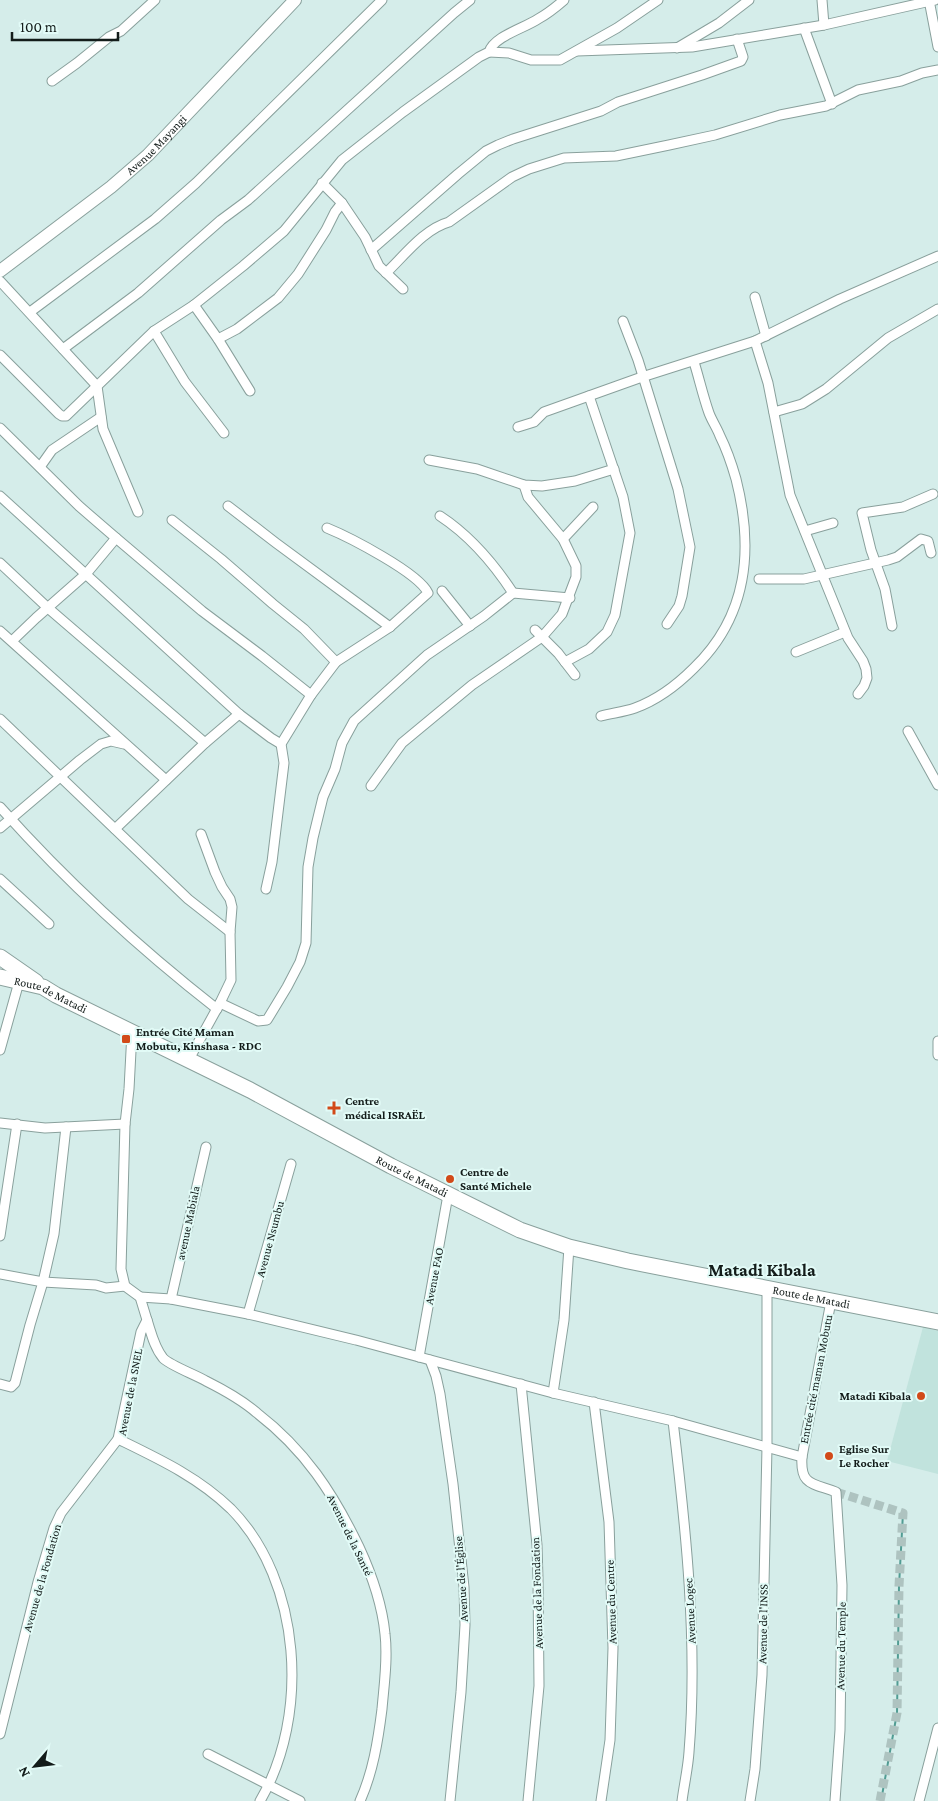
<svg xmlns="http://www.w3.org/2000/svg" width="938" height="1801" font-family="'Crimson Pro',serif">
<style>
.built{fill:#c1e3dd}
.lines{fill:none;stroke-linecap:round;stroke-linejoin:round}
.stream{stroke:#519c93;stroke-width:2}
.street-tunnel{stroke:#aec3c0;stroke-width:9;stroke-dasharray:9 4.5;stroke-linecap:butt}
.street-casing{stroke:#89a09c;stroke-width:11}
.secondary-casing{stroke:#89a09c;stroke-width:14}
.highway-casing{stroke:#89a09c;stroke-width:17}
.street{stroke:#fff;stroke-width:9}
.secondary{stroke:#fff;stroke-width:12}
.highway{stroke:#fff;stroke-width:15}
.poi-dot{fill:#d24a19;stroke:#e2fbf7;stroke-width:2}
.labels{text-anchor:middle;dominant-baseline:central;stroke-width:4;stroke-linejoin:round;paint-order:stroke}
.street-label{font-size:12px;fill:#131c1a;stroke:#e2fbf7}
.poi-label{font-size:12px;font-weight:bold;fill:#131c1a;stroke:#e2fbf7;text-anchor:start}
.district-label{font-size:18px;font-weight:bold;fill:#131c1a;stroke:#e2fbf7}
</style>
<rect width="100%" height="100%" fill="#d5edea"/>
<path class="built" d="M923,1327L938,1331V1474L887,1461Z"/>
<g class="lines">
<path class="stream" d="M881,1801L897,1713L899,1586L903,1513"/>
<path class="street-tunnel" d="M836,1492L903,1513L899,1586L897,1713L880,1801"/>
<g class="street-casing">
<g id="street">
<path d="M822,0L824,25"/>
<path d="M929,0L938,47"/>
<path d="M804,28L832,104"/>
<path d="M677,48L719,23L749,0"/>
<path d="M577,51L692,47L824,25L935,0"/>
<path d="M489,52L509,53L531,60H560L617,28L658,0"/>
<path d="M52,81L77,63L109,37L121,31L155,0"/>
<path d="M322,183L342,203L365,237L379,266L403,289"/>
<path d="M371,250L458,174L486,151L498,145L513,139L601,111L618,102L702,75L741,61L743,57L737,39"/>
<path d="M386,273C404,256 424,229 449,222L512,177L529,169L564,158L616,156L669,145L715,135L780,115L826,106L858,90L901,81L922,73L938,70"/>
<path d="M0,281L97,386L103,429L138,512"/>
<path d="M755,297L766,336"/>
<path d="M194,305L218,339L250,391"/>
<path d="M30,312L155,219L196,183L382,0"/>
<path d="M623,321L638,360L678,489L690,547L682,596L679,606L667,624"/>
<path d="M154,331L185,382L224,433"/>
<path d="M218,339L237,329L278,298L298,274L326,230L335,212L342,203"/>
<path d="M755,341L768,383L790,495L848,638L863,661L866,669L867,678L864,686L858,694"/>
<path d="M63,349L138,293L221,220L248,200L454,13L470,0"/>
<path d="M0,355L59,414L62,416H66L154,331L194,305L243,266L284,231L342,160L403,112L479,57L489,52C494,36 525,28 538,19C547,14 556,7 564,0"/>
<path d="M774,412L802,404L826,389L888,338L938,309"/>
<path d="M518,427L534,422L544,412L642,377L755,341L840,299L938,256"/>
<path d="M0,428L79,506L116,538L202,611L262,656L311,695"/>
<path d="M429,460L477,469L524,485L542,486L575,481L614,469"/>
<path d="M40,467L52,450L101,417"/>
<path d="M0,496L239,714L271,738L281,744"/>
<path d="M228,506L276,543L390,627"/>
<path d="M172,520L221,559L273,604L304,629L336,662"/>
<path d="M805,531L833,523"/>
<path d="M563,539L593,507"/>
<path d="M0,563L48,608L205,743"/>
<path d="M759,579H804L888,560L897,557L921,539L928,541L931,553"/>
<path d="M442,591L470,626"/>
<path d="M513,593L570,598"/>
<path d="M892,626L885,589L871,550L862,513L903,507L933,494"/>
<path d="M535,630L558,653L575,675"/>
<path d="M0,631L166,780"/>
<path d="M12,641L36,618L86,574L116,538"/>
<path d="M796,652L845,632"/>
<path d="M565,662L589,649L607,632L615,615L630,533L623,497L589,396"/>
<path d="M601,716C612,713 624,712 635,708C657,700 677,685 694,668C748,616 754,550 736,479C732,465 727,450 720,436C717,428 712,421 709,413C703,396 699,378 694,362"/>
<path d="M0,719L188,899L230,932"/>
<path d="M908,731L938,785"/>
<path d="M371,786L402,743L472,685L542,637L562,614L576,577V566L563,539L528,497L524,485"/>
<path d="M0,807C66,881 139,948 217,1009"/>
<path d="M0,828L80,760L101,744L111,741L124,744"/>
<path d="M115,829L205,743L239,714"/>
<path d="M0,879L49,924"/>
<path d="M266,889L272,862L284,763L281,744L311,695L336,662L390,627L428,593C419,573 349,537 327,528"/>
<path d="M220,1003L258,1021L267,1020L287,987L300,962L306,943L308,867L313,838L323,797L335,769L342,743L354,721L427,655L484,616L513,593C494,564 469,535 440,516"/>
<path d="M132,1032L129,1089L125,1124L121,1269L125,1286L140,1297L147,1320L141,1332L118,1439C159,1459 198,1477 231,1509C302,1581 310,1716 260,1801"/>
<path d="M938,1041V1055"/>
<path d="M0,1050L19,982"/>
<path d="M188,1061L220,1003L231,980L230,932L232,907L230,899L222,887L215,872L201,834"/>
<path d="M0,1123L45,1128L125,1124"/>
<path d="M0,1236L17,1124"/>
<path d="M0,1274L43,1282L96,1285L106,1288L125,1286"/>
<path d="M140,1297L171,1299L248,1314L356,1340L553,1393L673,1421L802,1457"/>
<path d="M171,1299L206,1147"/>
<path d="M831,1301L802,1457C800,1486 813,1483 836,1492L842,1585L840,1730L835,1801"/>
<path d="M248,1314L291,1164"/>
<path d="M147,1320C151,1332 154,1347 163,1358C169,1365 196,1375 206,1381C224,1390 242,1400 257,1413C305,1450 333,1493 359,1547C372,1575 382,1603 385,1634C388,1659 384,1685 382,1709C378,1741 373,1772 360,1801"/>
<path d="M419,1357L448,1195"/>
<path d="M430,1360L436,1376L440,1394L453,1484L464,1587L465,1625L461,1692L450,1801"/>
<path d="M0,1384L11,1387L15,1383L30,1325L43,1282L54,1234L66,1127"/>
<path d="M521,1384L537,1545L538,1579L539,1686L528,1801"/>
<path d="M553,1393L564,1320L569,1247"/>
<path d="M594,1402L609,1522L613,1648L610,1740L601,1801"/>
<path d="M673,1421C686,1530 698,1642 689,1752C688,1768 684,1785 682,1801"/>
<path d="M0,1734L38,1582L54,1528L61,1513L118,1439"/>
<path d="M208,1754L300,1801"/>
<path d="M750,1801L755,1769L762,1675L767,1447V1288"/>
<path d="M919,1801L938,1728"/>
</g>
</g>
<g class="secondary-casing">
<g id="secondary">
<path id="s1" d="M0,271L111,187L148,155L295,0"/>
</g>
</g>
<g class="highway-casing">
<g id="highway">
<path d="M0,957L36,982"/>
<path id="s2" d="M0,977L43,987L56,995L250,1090L391,1166L520,1230L569,1247L628,1261L938,1322"/>
</g>
</g>
<use href="#street" class="street"/>
<use href="#secondary" class="secondary"/>
<use href="#highway" class="highway"/>
</g>
<g class="poi-dot">
<rect x="121" y="1034" width="10" height="10" rx="2.5"/>
<path d="M331.5 1100.5h5v5h5v5h-5v5h-5v-5h-5v-5h5z"/>
<circle cx="450" cy="1179" r="5"/>
<circle cx="921" cy="1396" r="5"/>
<circle cx="829" cy="1456" r="5"/>
</g>
<g class="labels">
<g class="street-label">
<text stroke="none"><textPath href="#s1" startOffset="201">Avenue Mayangi</textPath></text>
<text stroke="none"><textPath href="#s2" startOffset="54">Route de Matadi</textPath></text>
<text stroke="none"><textPath href="#s2" startOffset="459">Route de Matadi</textPath></text>
<text transform="translate(188 1223) rotate(-78)">avenue Mabiala</text>
<text transform="translate(270 1239) rotate(-75)">Avenue Nsumbu</text>
<text transform="translate(434 1276) rotate(-79)">Avenue FAO</text>
<text stroke="none"><textPath href="#s2" startOffset="879">Route de Matadi</textPath></text>
<text transform="translate(816 1379) rotate(-79)">Entrée cité maman Mobutu</text>
<text transform="translate(130 1392) rotate(-79)">Avenue de la SNEL</text>
<text transform="translate(350 1535) rotate(64)">Avenue de la Santé</text>
<text transform="translate(42 1578) rotate(-74)">Avenue de la Fondation</text>
<text transform="translate(461 1579) rotate(-94)">Avenue de l'Église</text>
<text transform="translate(537 1593) rotate(-92)">Avenue de la Fondation</text>
<text transform="translate(611 1602) rotate(-92)">Avenue du Centre</text>
<text transform="translate(690 1611) rotate(-93)">Avenue Logec</text>
<text transform="translate(763 1624) rotate(-89)">Avenue de l'INSS</text>
<text transform="translate(841 1646) rotate(-89)">Avenue du Temple</text>
</g>
<g class="poi-label">
<text x="136" y="1032">Entrée Cité Maman<tspan x="136" dy="14">Mobutu, Kinshasa - RDC</tspan></text>
<text x="345" y="1101">Centre<tspan x="345" dy="14">médical ISRAËL</tspan></text>
<text x="460" y="1172">Centre de<tspan x="460" dy="14">Santé Michele</tspan></text>
<text x="911" y="1396" text-anchor="end">Matadi Kibala</text>
<text x="839" y="1449">Eglise Sur<tspan x="839" dy="14">Le Rocher</tspan></text>
</g>
<g class="district-label">
<text x="762" y="1270">Matadi Kibala</text>
</g>
</g>
<g transform="translate(35 1766) rotate(242)" stroke="#e2fbf7" stroke-width="4" paint-order="stroke">
<path d="M0-4L9 19L0 12L-9 19Z" fill="#131c1a"/>
<text y="-8" font-size="14" font-weight="bold" text-anchor="middle" fill="#131c1a">N</text>
</g>
<path d="M12 32v8h106v-8" fill="none" stroke="#131c1a" stroke-width="2.5"/>
<text x="20" y="32" font-size="15" fill="#131c1a" stroke="#e2fbf7" stroke-width="4" paint-order="stroke">100 m</text>
</svg>
